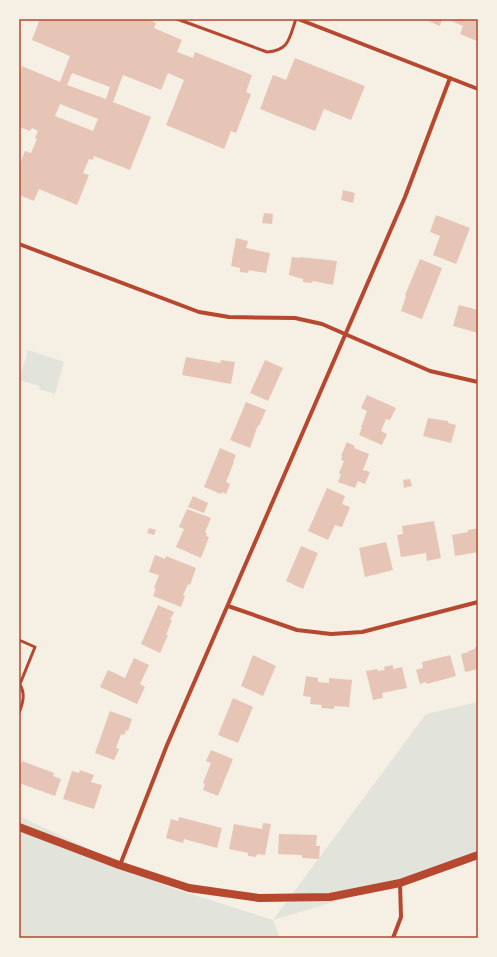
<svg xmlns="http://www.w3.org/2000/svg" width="497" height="957" font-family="Inter,sans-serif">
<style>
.green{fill:#e2e4dc}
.building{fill:#e6c5b7;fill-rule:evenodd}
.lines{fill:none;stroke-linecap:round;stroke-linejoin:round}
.service{stroke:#b5482f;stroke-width:3}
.minor{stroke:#b5482f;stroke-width:4}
.secondary{stroke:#b5482f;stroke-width:8}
.neatline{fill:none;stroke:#b5482f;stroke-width:1.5}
</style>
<rect width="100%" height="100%" fill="#f6efe4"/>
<g class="green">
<path d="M28,350L64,362L55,394L39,389L40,386L19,380Z"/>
<path d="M478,702V859L273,920L280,938H19V816L169,887L273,920L426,714Z"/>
</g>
<g class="building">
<path d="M40,19H147L156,23L154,28L182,40L177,52L193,58L195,52L252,75L246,92L251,94L236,133L231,131L224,149L166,125L184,80L168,73L161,90L123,75L113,102L151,117L130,170L94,156L93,160L89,159L83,173L89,175L77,205L39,189L34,201L19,195V166L25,151L31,153L37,139L35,138L38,131L32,128L30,131L19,127V74L22,66L60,82L70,56L32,40ZM72,73L110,87L106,99L67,85ZM60,104L98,119L93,131L55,116Z"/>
<path d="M427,19H442L440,26L426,20Z"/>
<path d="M447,19H478L477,41L460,34L463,26Z"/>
<path d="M295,58L365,86L351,120L324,109L315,131L260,109L273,75L286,80Z"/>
<path d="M343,190L355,193L353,203L341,200Z"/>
<path d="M264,213L273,214L272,224L262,223Z"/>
<path d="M436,215L470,228L456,264L433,255L440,236L430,232Z"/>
<path d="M236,238L248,241L246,248L270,253L266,273L249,270L248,273L240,272V268L231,266Z"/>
<path d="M292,257L300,258V257L337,261L333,285L313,281L312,283L303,282V279L289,275Z"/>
<path d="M420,259L442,268L422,319L401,311L406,296L405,295Z"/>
<path d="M459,305L478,310V333L453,326Z"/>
<path d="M186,357L220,363L221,360L235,362L231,384L182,375Z"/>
<path d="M265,360L283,368L268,401L250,393Z"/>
<path d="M367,395L396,408L390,420L386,419L381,431L387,434L382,445L359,435L362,427H361L367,411L361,408Z"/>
<path d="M246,402L266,410L259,426L258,425L250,448L230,440Z"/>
<path d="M428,418L448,421V423L456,425L451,443L423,436Z"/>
<path d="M347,442L355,446L354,448L369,454L363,470L370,472L365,484L358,481L355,488L338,482L341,474L339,473L344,461L341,460L342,456H341Z"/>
<path d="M220,448L236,455L233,462H234L226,482L230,484L226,494L222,492L221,494L204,487Z"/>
<path d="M410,479L412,486L404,488L403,480Z"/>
<path d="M327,488L345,496L342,504L350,507L342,527L335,525L328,540L308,531Z"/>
<path d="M193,496L208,503L204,513L188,507Z"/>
<path d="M187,509L211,518L205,532L207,534L206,536L209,537L201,558L176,547L184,529L179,527Z"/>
<path d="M434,521L441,558L427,561L426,553L401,557L397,535L403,534L402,526Z"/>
<path d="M149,528L156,530L154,535L147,533Z"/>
<path d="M478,528V552L455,556L452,535L468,532V530Z"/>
<path d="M386,542L393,570L365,577L359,548Z"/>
<path d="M301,546L318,553L303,589L286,581Z"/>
<path d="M155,555L165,559L166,556L196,568L190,585L188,584L183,595L185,596L181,607L153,596L156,589L154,588L159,575L149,572Z"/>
<path d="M158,605L174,612L170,620H172L166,635H168L160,653L141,644Z"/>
<path d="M478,646V669L465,672L461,654L469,652L468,651L475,649V647Z"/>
<path d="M253,655L276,666L263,696L241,686Z"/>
<path d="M450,655L456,676L427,684L426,682L420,684L416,670L423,668L422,662Z"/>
<path d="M134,658L149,665L140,684L145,687L137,704L100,687L108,670L125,678Z"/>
<path d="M393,665V669L402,667L407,688L382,693L383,698L373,700L366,671L377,669L378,671L385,670L384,667Z"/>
<path d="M306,676L318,678V682L329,683V678L352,680L349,707L334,706V709L321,708L322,705L310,704L311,697L303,696Z"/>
<path d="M233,698L253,707L238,743L218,735Z"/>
<path d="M110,711L132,719L128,731L126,730L124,735L121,734L116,748L119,749L114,760L95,753Z"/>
<path d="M211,750L233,759L218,796L203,790L205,784L203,783L211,763L206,761Z"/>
<path d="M22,761L54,773L53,776L61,779L55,796L19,783V769Z"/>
<path d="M80,770L94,775L91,782L102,785L94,809L63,799L72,771L79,773Z"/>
<path d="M179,817L222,828L217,848L184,839L183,843L166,838L171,819L178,821Z"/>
<path d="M263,823L271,824L265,855L257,854L256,857L248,856V853L229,849L234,824L262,829Z"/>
<path d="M279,834L317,835L316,846H320L319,859L302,858V855L278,854Z"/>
</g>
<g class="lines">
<g class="service">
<path d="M177,19L267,52C290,50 289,38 296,19"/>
<path d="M19,640L35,647L20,684"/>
<path d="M19,713C23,703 26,693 19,683"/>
</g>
<g class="minor">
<path d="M298,19L478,89"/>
<path d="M19,244L199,312L229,317L295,318L322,324L430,371L478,382"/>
<path d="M228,606L297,630L331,634L362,632L478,602"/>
<path d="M120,865L167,745L405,197L450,78"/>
<path d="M393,938L401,917L400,883"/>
</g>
<path class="secondary" d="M19,827L119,865L189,888L259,898L330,897L400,883L478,855"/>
</g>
<rect width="497" height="957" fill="none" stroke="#f6efe4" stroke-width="40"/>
<rect x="20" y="20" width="457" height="917" class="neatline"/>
</svg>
